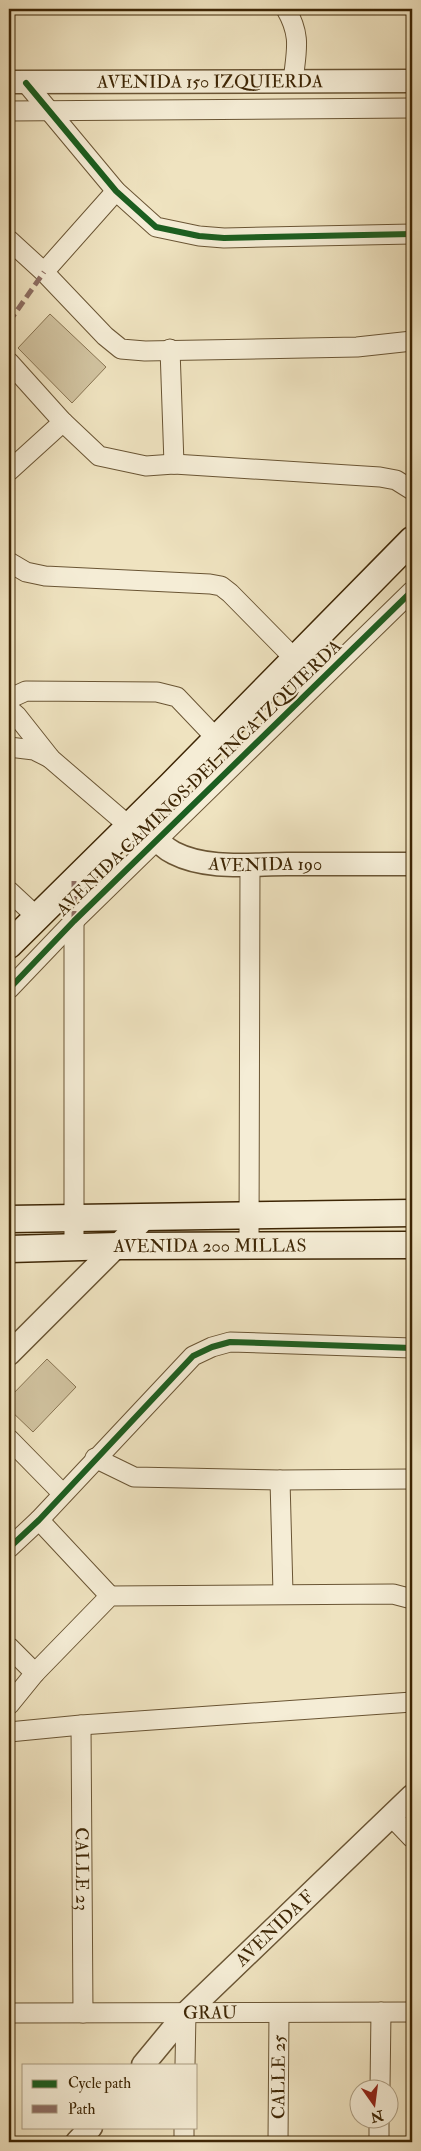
<svg xmlns="http://www.w3.org/2000/svg" width="421" height="2151" font-family="'IM FELL Double Pica',serif">
<style>
.green{fill:#d1c3a0;stroke:#887452}
.lines{fill:none;stroke-linecap:round;stroke-linejoin:round}
.minor-casing{stroke:#6a5534;stroke-width:21}
.tertiary-casing{stroke:#6a5534;stroke-width:25}
.secondary-casing{stroke:#3e2605;stroke-width:29}
.minor{stroke:#f5edd6;stroke-width:19}
.tertiary{stroke:#f5edd6;stroke-width:22}
.secondary{stroke:#f5edd6;stroke-width:26}
.quiet{stroke:#8d6e63;stroke-width:5;stroke-dasharray:10 5;stroke-linecap:butt}
.cycleway-casing{stroke:#f5edd6;stroke-width:9}
.cycleway{stroke:#1b5e20;stroke-width:6}
.labels{text-anchor:middle;dominant-baseline:central;stroke-width:4.5;stroke-linejoin:round;paint-order:stroke}
.street-label{font-size:18px;fill:#3e2605;stroke:#f5edd6}
</style>
<rect width="100%" height="100%" fill="#efe3c0"/>
<filter id="stains"><feTurbulence type="fractalNoise" baseFrequency=".004" numOctaves="4"/><feColorMatrix values="0 0 0 0 .2 0 0 0 0 .09 0 0 0 0 .02 0 0 0 .5 -.17"/></filter>
<radialGradient id="worn" r=".72"><stop offset=".6" stop-color="#630" stop-opacity="0"/><stop offset="1" stop-color="#630" stop-opacity=".3"/></radialGradient>
<g class="green">
<path d="M50,314L106,367L72,403L18,348Z"/>
<path d="M47,1359L76,1387L33,1432L9,1409V1398Z"/>
</g>
<g class="lines">
<g class="minor-casing">
<g id="minor">
<path d="M286,9C302,37 296,51 293,82"/>
<path d="M26,83L116,191L156,227L199,236L224,238L412,234"/>
<path d="M9,111L412,108"/>
<path d="M9,240L44,272L105,336L121,349L145,351L357,347L412,341"/>
<path d="M44,272L116,191"/>
<path d="M170,349L174,464"/>
<path d="M9,362L63,422L99,456L146,466L174,464L380,477L396,480L412,490"/>
<path d="M9,471L63,422"/>
<path d="M9,562L26,572L45,576L210,584L221,586L230,593L295,659"/>
<path d="M9,702L13,697L26,691L157,692L177,697L217,739"/>
<path d="M9,709L17,716L51,759L129,826"/>
<path d="M9,747L34,750L50,758"/>
<path d="M9,891L37,917"/>
<path d="M74,921V1247"/>
<path d="M9,989L74,921L412,591"/>
<path d="M249,1245L250,864"/>
<path d="M9,1439L63,1494"/>
<path d="M95,1458L134,1477L280,1480L412,1479"/>
<path d="M280,1480L283,1593"/>
<path d="M39,1520L110,1596"/>
<path d="M9,1548L39,1520L193,1356L212,1347L230,1342L412,1348"/>
<path d="M9,1647L35,1673"/>
<path d="M9,1705L35,1673L110,1596L393,1594L412,1599"/>
<path id="s1" d="M81,1725L83,2013"/>
<path d="M9,1732L81,1725L412,1702"/>
<path d="M391,1816L412,1838"/>
<path id="s2" d="M9,2013L412,2012"/>
<path d="M185,2065L186,2013"/>
<path d="M380,2088L381,2012"/>
<path d="M184,2142V2127"/>
<path id="s3" d="M278,2142L279,2013"/>
<path d="M379,2142V2118"/>
</g>
</g>
<g class="tertiary-casing">
<g id="tertiary">
<path id="s4" d="M9,82L412,81"/>
<path id="s5" d="M145,811C150,829 156,844 174,853C207,870 251,864 287,864C328,864 370,864 412,864"/>
<path d="M9,1354L145,1218"/>
<path id="s6" d="M143,2065L186,2013L412,1796"/>
<path d="M77,2142L91,2127"/>
</g>
</g>
<g class="secondary-casing">
<g id="secondary">
<path d="M9,945L171,785L412,540"/>
<path d="M9,1219L412,1213"/>
<path id="s7" d="M9,1249L118,1246L412,1245"/>
</g>
</g>
<use href="#minor" class="minor"/>
<use href="#tertiary" class="tertiary"/>
<use href="#secondary" class="secondary"/>
<g class="quiet">
<path d="M9,322L44,272"/>
<path d="M74,881V921"/>
</g>
<g class="cycleway-casing">
<g id="cycleway">
<path d="M26,83L116,191L156,227L199,236L224,238L412,234"/>
<path d="M9,989L74,921L412,591"/>
<path d="M9,1548L39,1520L193,1356L212,1347L230,1342L412,1348"/>
</g>
</g>
<use href="#cycleway" class="cycleway"/>
</g>
<g class="labels">
<g class="street-label">
<text stroke="none"><textPath href="#s4" startOffset="201">AVENIDA 150 IZQUIERDA</textPath></text>
<text transform="translate(199 778) rotate(-44)">AVENIDA CAMINOS DEL INCA IZQUIERDA</text>
<text stroke="none"><textPath href="#s5" startOffset="146">AVENIDA 190</textPath></text>
<text stroke="none"><textPath href="#s7" startOffset="201">AVENIDA 200 MILLAS</textPath></text>
<text stroke="none"><textPath href="#s1" startOffset="144">CALLE 23</textPath></text>
<text stroke="none"><textPath href="#s6" startOffset="190">AVENIDA F</textPath></text>
<text stroke="none"><textPath href="#s2" startOffset="201">GRAU</textPath></text>
<text stroke="none"><textPath href="#s3" startOffset="65">CALLE 25</textPath></text>
</g>
</g>
<rect width="421" height="2151" fill="none" stroke="#efe3c0" stroke-width="30"/>
<rect x="10" y="10" width="401" height="2131" fill="none" stroke="#3e2605" stroke-width="2.5"/>
<rect x="15" y="15" width="391" height="2121" fill="none" stroke="#3e2605"/>
<rect x="22" y="2064" width="175" height="65" fill="#f5edd6" stroke="#ac9d82"/>
<rect x="32" y="2080" width="25" height="8" fill="#1b5e20" stroke="#ac9d82"/>
<text x="68" y="2088" font-size="15" fill="#3e2605">Cycle path</text>
<rect x="32" y="2105" width="25" height="8" fill="#8d6e63" stroke="#ac9d82"/>
<text x="68" y="2114" font-size="15" fill="#3e2605">Path</text>
<g transform="translate(374 2104) rotate(166)"><circle r="24" fill="#f5edd6" stroke="#ac9d82"/>
<path d="M0-4L9 19L0 12L-9 19Z" fill="#8f2418"/>
<text y="-8" font-size="14" font-weight="bold" text-anchor="middle" fill="#3e2605">N</text>
</g>
<rect width="100%" height="100%" filter="url(#stains)"/>
<rect width="100%" height="100%" fill="url(#worn)"/>
</svg>
